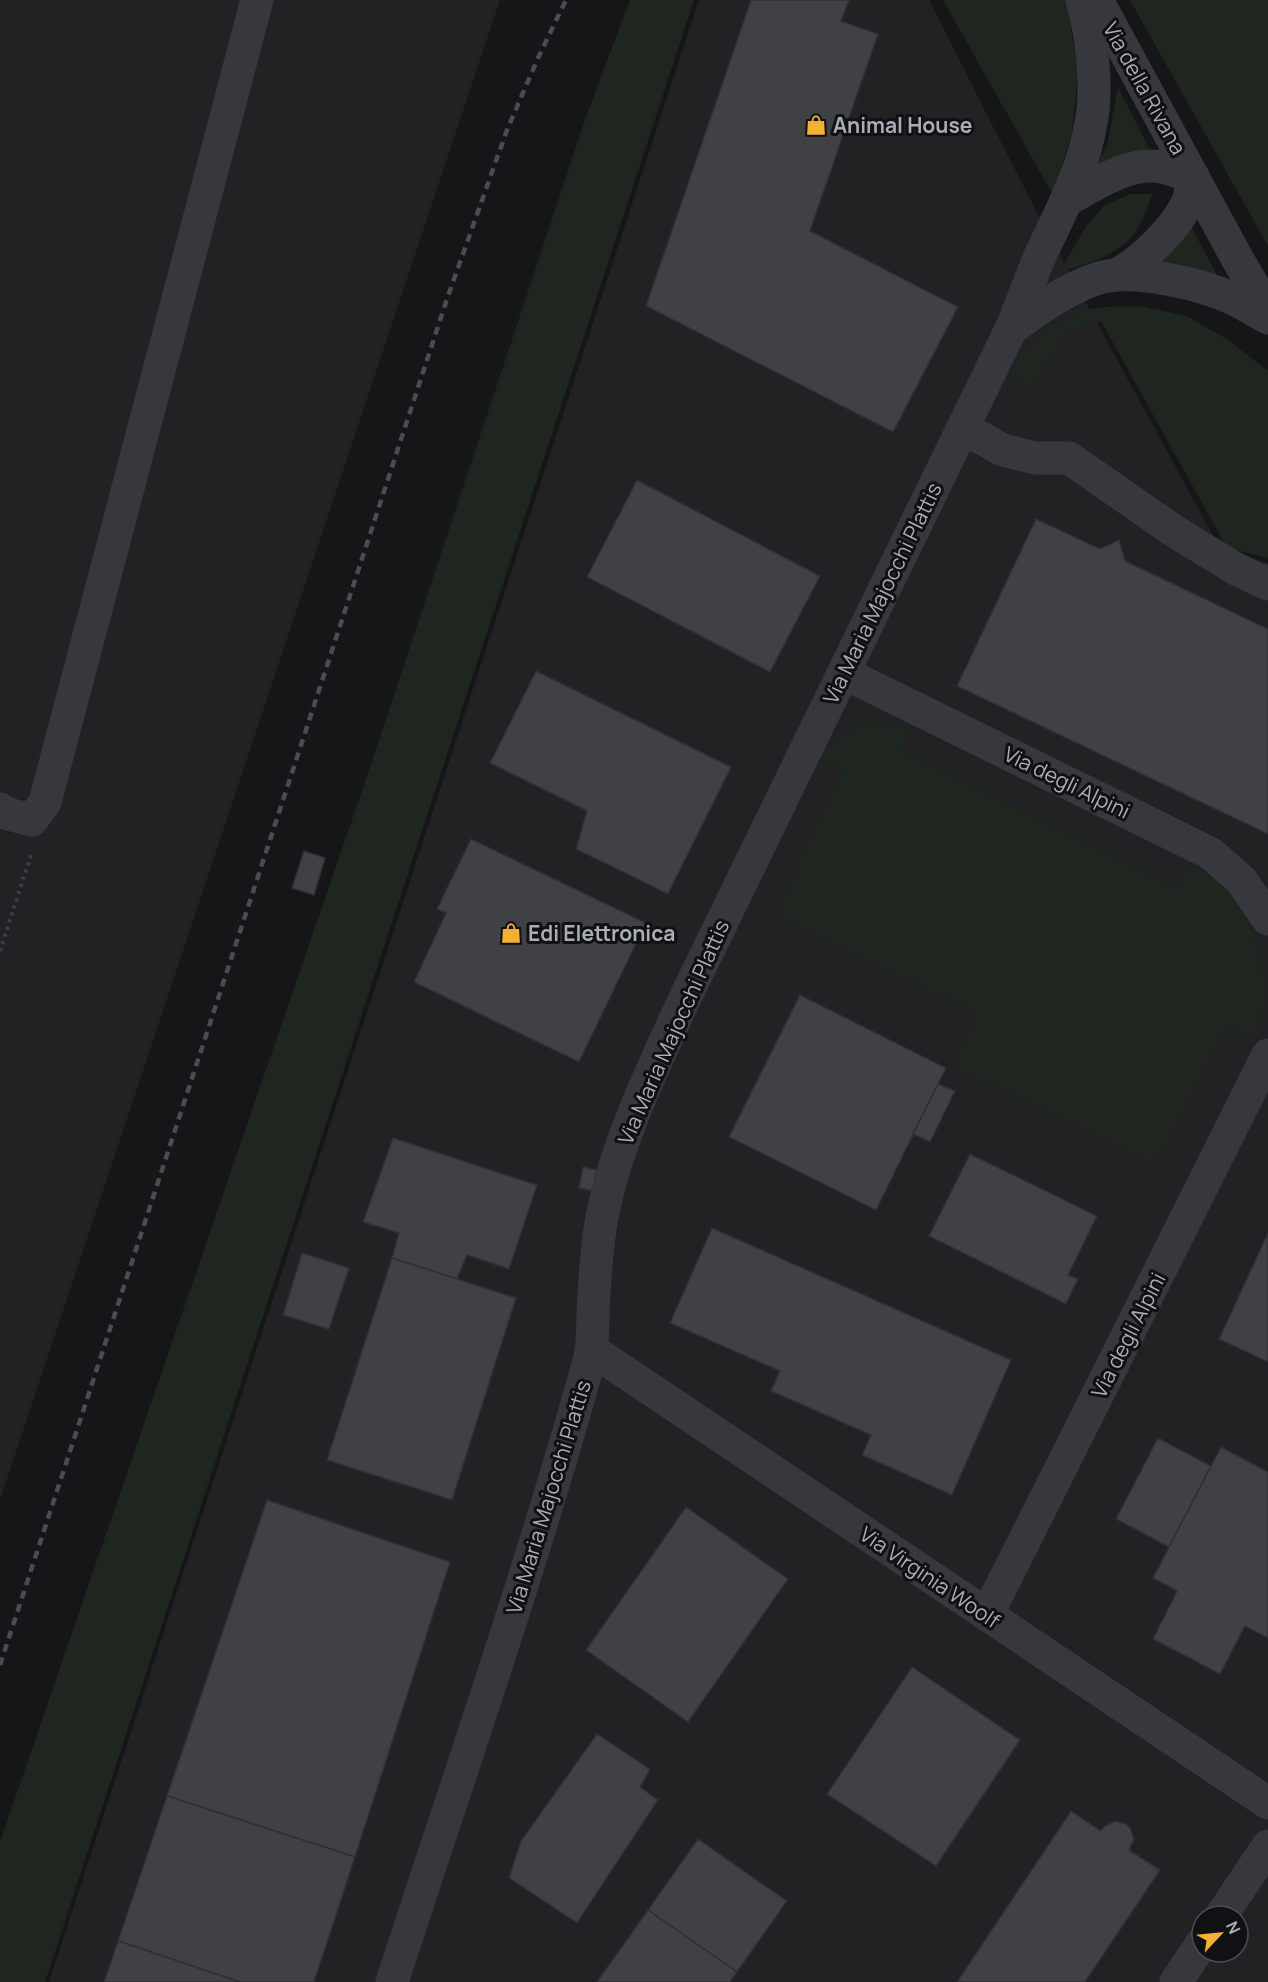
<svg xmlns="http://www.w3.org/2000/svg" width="1268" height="1982" font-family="Manrope,sans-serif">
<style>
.built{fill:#222225;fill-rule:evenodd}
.green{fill:#1e261f}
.building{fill:#404145;stroke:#303034;stroke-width:1.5}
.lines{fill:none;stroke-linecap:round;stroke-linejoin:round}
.path{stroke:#3d3f44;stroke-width:4;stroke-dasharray:3 4.5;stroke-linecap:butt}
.minor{stroke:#37383d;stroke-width:33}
.rail{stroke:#4a4c52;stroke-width:4.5;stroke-dasharray:8 6;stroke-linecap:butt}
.labels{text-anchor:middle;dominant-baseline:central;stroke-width:6;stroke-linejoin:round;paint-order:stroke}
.street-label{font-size:21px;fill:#a8adb8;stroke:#111113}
.poi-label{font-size:21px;font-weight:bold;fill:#a8adb8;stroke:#111113;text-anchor:start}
</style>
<rect width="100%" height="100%" fill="#161618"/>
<g class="built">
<path d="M0,0H500L0,1500Z"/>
<path d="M699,0H929L1035,209L1221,550L1268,563V1982H49ZM1202,1916H1238V1952H1202Z"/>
</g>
<g class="green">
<path d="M630,0H694L45,1982H0V1842L364,785L587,114Z"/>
<path d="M943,0H1067L1078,75L1072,132L1053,195Z"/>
<path d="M1130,0H1268V246Z"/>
<path d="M1118,87L1152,154L1090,177L1107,146Z"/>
<path d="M1130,194H1152C1147,210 1141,229 1128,241C1110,258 1082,265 1059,273L1085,228L1104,206Z"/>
<path d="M1187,219L1223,286L1154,259Z"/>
<path d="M1138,306L1187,316L1228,340L1268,371V558L1227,548L1101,321L1064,330L1033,388L1008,376C1029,347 1055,317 1091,309C1106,306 1123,307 1138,306Z"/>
<path d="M883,722L909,729L900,751L1177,889L1190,865C1196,868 1204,871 1210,876C1249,906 1268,962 1262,1011C1260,1020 1255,1029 1252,1037L1226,1025L1155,1162L951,1065L980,1014L776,914L844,770L821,759L839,740L859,724Z"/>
</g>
<g class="building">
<path d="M751,0H849L841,21L878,34L810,231L958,307L893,432L646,306Z"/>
<path d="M637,480L820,576L770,672L587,577Z"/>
<path d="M1036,519L1100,549L1119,540L1125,561L1268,629V834L957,686Z"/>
<path d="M536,671L731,767L668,894L576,849L587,811L490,763Z"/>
<path d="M471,839L646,923L579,1062L414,982L446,913L437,909Z"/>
<path d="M304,851L325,858L314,895L292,888Z"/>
<path d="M800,995L946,1068L876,1210L729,1137Z"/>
<path d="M938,1084L955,1091L930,1142L913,1134Z"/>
<path d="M393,1138L537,1185L509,1269L467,1255L457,1279L392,1258L399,1233L363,1222Z"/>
<path d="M970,1154L1097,1216L1068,1275L1078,1279L1066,1304L929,1236Z"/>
<path d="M583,1167L596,1170L593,1191L579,1188Z"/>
<path d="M712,1228L1011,1360L952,1495L862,1455L871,1435L771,1391L780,1371L670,1323Z"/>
<path d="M1268,1233V1362L1219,1339Z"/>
<path d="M302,1253L349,1268L329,1329L283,1315Z"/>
<path d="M392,1258L516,1298L452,1500L327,1460Z"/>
<path d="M1158,1438L1211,1466L1169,1547L1116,1519Z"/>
<path d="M1221,1447L1268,1472V1638L1245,1626L1220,1674L1153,1639L1177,1591L1153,1578Z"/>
<path d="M267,1500L450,1562L355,1857L167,1796Z"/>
<path d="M686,1507L788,1579L688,1722L586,1650Z"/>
<path d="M912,1667L1020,1740L936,1866L827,1794Z"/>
<path d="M597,1734L650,1769L640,1787L658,1800L577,1923L509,1878L521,1841Z"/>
<path d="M167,1796L355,1857L314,1982H240L118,1941Z"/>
<path d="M1071,1811L1101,1831L1105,1826L1115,1821L1126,1824L1130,1828L1134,1839L1129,1850L1160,1870L1085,1982H957Z"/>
<path d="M698,1839L787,1901L737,1972L648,1910Z"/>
<path d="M648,1910L737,1972L730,1982H597Z"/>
<path d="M118,1941L240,1982H104Z"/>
</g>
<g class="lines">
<path class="path" d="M0,951L31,855"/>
<g class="minor">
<path d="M1097,0L1238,260L1268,311"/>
<path d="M1067,200C1095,185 1128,161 1162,167C1172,169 1183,174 1193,177"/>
<path d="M1118,274C1142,261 1174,230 1187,204C1191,196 1191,185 1193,177"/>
<path d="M1011,329C1037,310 1063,291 1093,280C1129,266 1202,284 1236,300C1247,306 1257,312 1268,318"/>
<path d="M963,428L1003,450L1035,458H1069L1174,531L1236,569L1268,584"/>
<path d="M844,673L1210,853L1241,880L1268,919"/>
<path d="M0,809L8,814L32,820L45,802L257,0"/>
<path d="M592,1350L1268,1803"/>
<path d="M987,1615L1268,1055"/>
<path d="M1221,1916L1268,1846"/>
<path d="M392,1982C459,1776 531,1570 589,1361C593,1344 593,1327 593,1310C595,1279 596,1248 602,1217C617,1140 652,1071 684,1000L1011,329C1021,305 1030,280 1040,256C1060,213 1083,171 1091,123C1098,87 1092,35 1082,0"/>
<path d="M1176,1982L1202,1943"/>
</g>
<path class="rail" d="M0,1665L448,296L507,130L538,58L566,0"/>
</g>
<defs>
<g id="shop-bare" transform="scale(1.62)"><path d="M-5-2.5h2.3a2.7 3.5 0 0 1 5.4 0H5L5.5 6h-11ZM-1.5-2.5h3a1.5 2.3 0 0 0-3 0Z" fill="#f2b134" stroke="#111113" stroke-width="2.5" paint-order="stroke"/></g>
</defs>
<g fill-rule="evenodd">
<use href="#shop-bare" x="816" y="125"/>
<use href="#shop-bare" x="511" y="933"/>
</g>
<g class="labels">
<g class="street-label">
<text transform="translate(1145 88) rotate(61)">Via della Rivana</text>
<text transform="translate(882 593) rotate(-64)">Via Maria Majocchi Plattis</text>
<text transform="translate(1067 782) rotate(26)">Via degli Alpini</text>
<text transform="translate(673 1032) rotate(-66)">Via Maria Majocchi Plattis</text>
<text transform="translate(1128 1335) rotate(-63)">Via degli Alpini</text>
<text transform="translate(548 1497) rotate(-73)">Via Maria Majocchi Plattis</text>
<text transform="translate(930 1577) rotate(34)">Via Virginia Woolf</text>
</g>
<g class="poi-label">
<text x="833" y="125">Animal House</text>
<text x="528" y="933">Edi Elettronica</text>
</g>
</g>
<g transform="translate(1220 1934) rotate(64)"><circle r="28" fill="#111113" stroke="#4d4f55" stroke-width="1.5"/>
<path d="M0-4.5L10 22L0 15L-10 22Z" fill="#f2b134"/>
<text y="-9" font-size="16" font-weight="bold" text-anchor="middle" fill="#a8adb8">N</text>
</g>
</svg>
